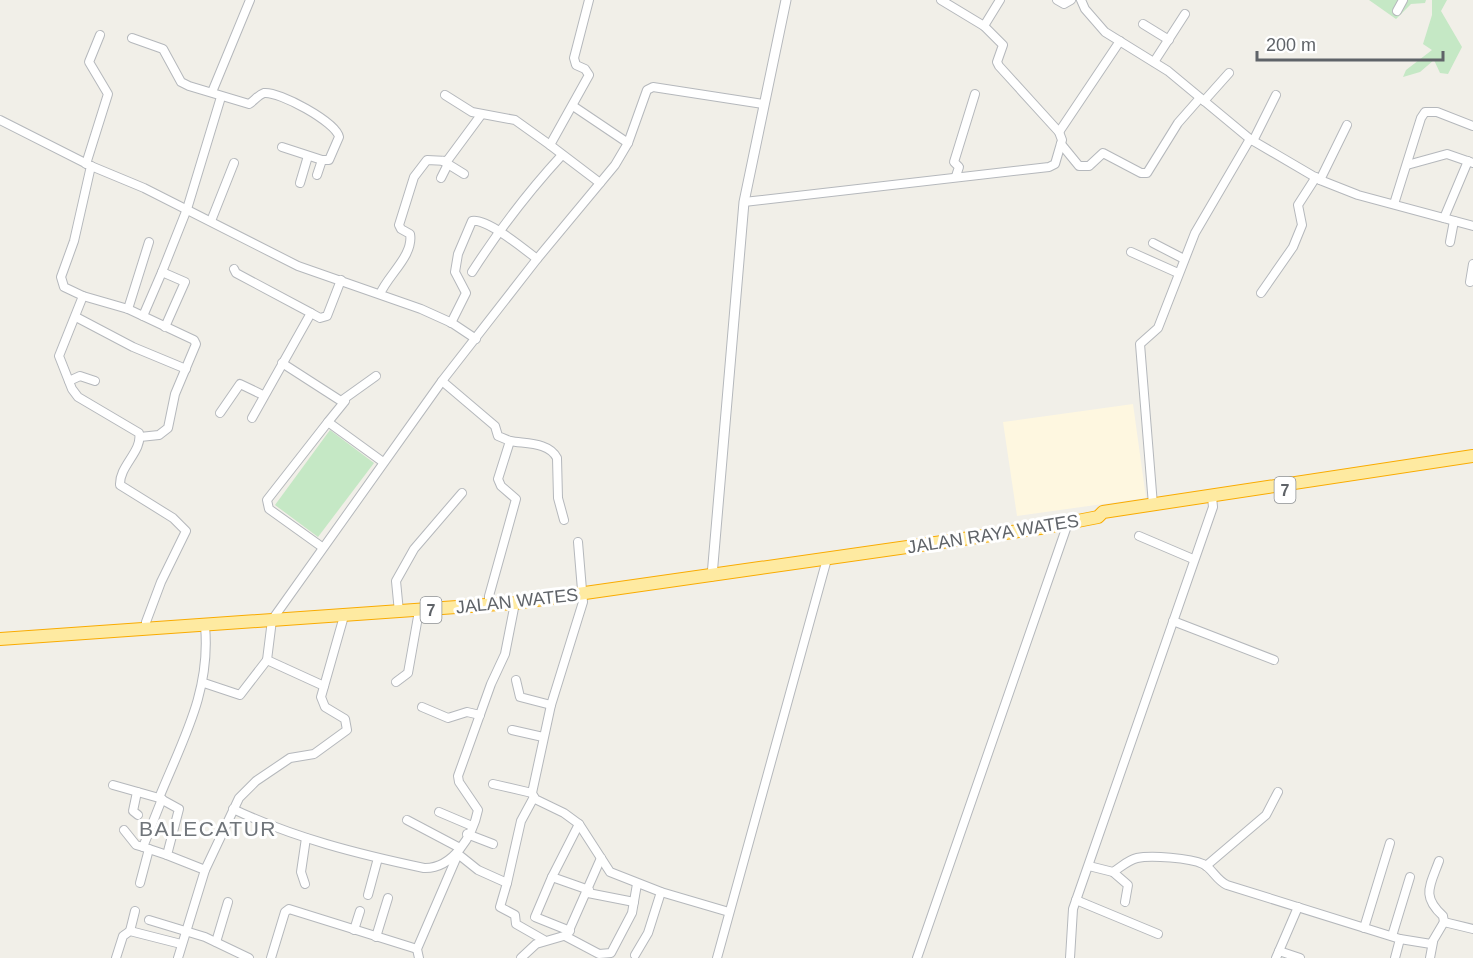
<svg xmlns="http://www.w3.org/2000/svg" width="1473" height="958" font-family="Arial,sans-serif">
<style>
.commercial{fill:#fef7e0}
.green{fill:#c5e8c5}
.lines{fill:none;stroke-linecap:round;stroke-linejoin:round}
.minor-casing{stroke:#b5b8bc;stroke-width:10}
.tertiary-casing{stroke:#b5b8bc;stroke-width:11}
.trunk-casing{stroke:#f9ab00;stroke-width:14}
.minor{stroke:#fff;stroke-width:8}
.tertiary{stroke:#fff;stroke-width:9}
.trunk{stroke:#feeaa1;stroke-width:12}
.labels{text-anchor:middle;dominant-baseline:central;stroke-width:6;stroke-linejoin:round;paint-order:stroke}
.shield{fill:#fff;stroke:#8f9295;stroke-width:1.5}
.shield-label{font-size:16px;font-weight:bold;fill:#5f6368}
.street-label{font-size:18px;fill:#5f6368;stroke:#fff}
.quarter-label{font-size:21px;letter-spacing:1.5px;fill:#70757a;stroke:#fff}
</style>
<rect width="100%" height="100%" fill="#f1efe8"/>
<path class="commercial" d="M1133,404L1146,498L1017,516L1003,422Z"/>
<g class="green">
<path d="M1369,0H1426L1425,3L1411,4L1396,19Z"/>
<path d="M1432,0H1447L1441,11L1462,47L1448,74L1440,73L1434,60L1420,72L1403,77L1406,70L1432,50L1423,44L1432,15Z"/>
<path d="M330,430L374,463L318,537L275,505Z"/>
</g>
<g class="lines">
<g class="minor-casing">
<g id="minor">
<path d="M589,0L574,58L576,65L585,69L589,75L550,145L600,183"/>
<path d="M1057,0L1064,4L1071,0"/>
<path d="M1081,0L1085,9L1105,32L1168,71L1250,139L1320,180L1358,195L1473,226"/>
<path d="M1397,11L1403,0"/>
<path d="M1143,24L1169,40"/>
<path d="M984,26L1000,0"/>
<path d="M132,38L163,49L181,82L189,86L249,104C254,101 258,95 264,93C279,91 336,122 339,137L329,160H322L317,175"/>
<path d="M1154,62L1185,14"/>
<path d="M212,92L250,0"/>
<path d="M445,95L472,112L515,120L550,145"/>
<path d="M1204,101L1229,73"/>
<path d="M573,106L628,143"/>
<path d="M0,120L91,166L144,188L298,266L421,309L452,323L476,339"/>
<path d="M1059,132L1120,41"/>
<path d="M1253,141L1276,95"/>
<path d="M1061,144L1079,166H1089L1103,153L1141,173H1147L1178,123L1200,98"/>
<path d="M282,147L322,160"/>
<path d="M443,161L464,174"/>
<path d="M86,164L108,94L89,62L100,35"/>
<path d="M1407,165L1447,154L1473,163"/>
<path d="M91,166L74,241L61,277L64,287L83,296L59,356L72,389L78,397L139,433C143,451 119,466 120,485L173,518L186,531L161,582L146,622V630"/>
<path d="M956,176L959,167L954,162L975,94"/>
<path d="M441,178L448,164"/>
<path d="M1320,180L1347,125"/>
<path d="M300,183L308,156"/>
<path d="M744,202L1049,167L1055,164L1062,140L1059,132L999,66L997,62L1003,45L984,26L941,0"/>
<path d="M1394,204L1421,118L1425,112H1437L1473,126"/>
<path d="M1444,218L1468,161"/>
<path d="M211,221L234,163"/>
<path d="M1450,242L1454,221"/>
<path d="M1153,243L1184,259"/>
<path d="M1131,252L1178,273"/>
<path d="M234,269L236,273L311,313"/>
<path d="M472,272C499,230 528,192 562,155"/>
<path d="M1470,282L1473,264"/>
<path d="M1261,293L1293,247L1302,225L1298,205L1316,177"/>
<path d="M380,294C388,275 414,255 410,234L401,229L399,225L414,177L427,160L447,161L481,115"/>
<path d="M83,296L128,309L194,340L196,344L175,394L168,428L159,435L140,437"/>
<path d="M128,309L149,242"/>
<path d="M143,316L162,272"/>
<path d="M76,317L133,347L186,369"/>
<path d="M451,323L466,293L455,272L458,254L472,221C487,218 524,249 537,259"/>
<path d="M165,327L185,282L162,272L187,209L221,97"/>
<path d="M282,363L341,401L376,376"/>
<path d="M69,381L80,376L95,381"/>
<path d="M442,381L495,426L498,436L510,441L498,479L501,486L516,499L489,596V605"/>
<path d="M220,413L240,384L263,395"/>
<path d="M252,418L311,313L320,318L327,316L341,280"/>
<path d="M328,422L345,401"/>
<path d="M510,441C526,444 549,442 557,458L558,498L564,520"/>
<path d="M1153,505L1140,344L1158,328L1195,233L1250,139"/>
<path d="M1139,536L1193,559"/>
<path d="M578,542L583,602L551,705L532,793L535,799L564,813L579,824L610,872L661,892L729,912"/>
<path d="M322,547L269,509L267,500L328,422L383,462"/>
<path d="M399,612L396,581L414,549L462,493"/>
<path d="M1173,621L1274,660"/>
<path d="M516,680L520,697L551,705"/>
<path d="M396,682L408,673L419,611"/>
<path d="M204,683L240,695L267,660"/>
<path d="M324,686L267,660L272,620L442,381L537,259L615,165L628,143L647,90L653,87L763,104"/>
<path d="M422,707L448,718L467,712L480,715"/>
<path d="M512,730L543,737"/>
<path d="M493,784L532,793"/>
<path d="M113,785L159,798L179,809L167,855L205,870"/>
<path d="M137,792L133,811L138,815"/>
<path d="M159,798C183,739 211,691 205,626"/>
<path d="M162,799L143,847L167,855"/>
<path d="M233,809C294,838 358,854 424,868C453,869 473,835 478,810L459,782L458,776L491,684L505,654L515,603"/>
<path d="M439,812L472,826"/>
<path d="M407,820L460,848"/>
<path d="M579,824L552,877L589,890"/>
<path d="M124,830L136,845L143,847"/>
<path d="M467,834L493,844"/>
<path d="M1439,861C1430,886 1421,896 1443,916L1444,922"/>
<path d="M1089,866L1113,872C1121,867 1128,860 1137,858C1151,855 1190,858 1203,864C1212,868 1216,880 1227,885L1400,939L1395,958"/>
<path d="M1206,866L1266,815L1278,792"/>
<path d="M1113,872L1128,885L1125,902"/>
<path d="M552,877L535,917L570,931"/>
<path d="M140,883L149,849"/>
<path d="M507,883L521,821L534,797"/>
<path d="M305,884L301,872L306,838"/>
<path d="M588,893L634,902"/>
<path d="M368,895L378,858"/>
<path d="M1076,900L1158,934"/>
<path d="M149,920L205,937L249,958"/>
<path d="M1364,928L1390,843"/>
<path d="M354,930L360,911"/>
<path d="M130,931L135,911"/>
<path d="M565,936L599,954L611,953L632,913L637,884"/>
<path d="M1392,936L1410,877"/>
<path d="M376,937L388,898"/>
<path d="M1400,939L1431,944L1444,922L1473,929"/>
<path d="M216,942L228,902"/>
<path d="M1279,951L1300,958"/>
<path d="M635,955L648,933L661,892"/>
<path d="M116,958L123,936L130,931L181,944"/>
<path d="M178,958L205,870L239,798L256,781L290,758L314,754L347,730L345,719L325,707L321,697L344,616"/>
<path d="M271,958L285,912L289,909L417,949"/>
<path d="M419,958L417,949L458,854L478,870L507,883L500,907L515,915L516,924L544,940"/>
<path d="M521,958L536,944L567,935L601,858"/>
<path d="M717,958L827,559"/>
<path d="M917,958L1068,523"/>
<path d="M1070,958L1073,909L1213,507L1212,497"/>
<path d="M1276,958L1298,907"/>
<path d="M1430,958L1433,942"/>
</g>
</g>
<g class="tertiary-casing">
<path id="tertiary" d="M712,576L744,202L786,0"/>
</g>
<g class="trunk-casing">
<path id="trunk" d="M0,639L515,603L1047,527L1098,517L1103,512L1473,456"/>
</g>
<use href="#minor" class="minor"/>
<use href="#tertiary" class="tertiary"/>
<use href="#trunk" class="trunk"/>
</g>
<g class="labels">
<g class="shield">
<rect x="1274.5" y="477" width="21" height="26" rx="4.5"/>
<rect x="420.5" y="597" width="21" height="26" rx="4.5"/>
</g>
<g class="shield-label">
<text x="1285" y="490">7</text>
<text x="431" y="610">7</text>
</g>
<g class="street-label">
<text transform="translate(993 534) rotate(-9)">JALAN RAYA WATES</text>
<text transform="translate(517 601) rotate(-6)">JALAN WATES</text>
</g>
<g class="quarter-label">
<text x="208" y="828">BALECATUR</text>
</g>
</g>
<path d="M1257 51v9h186v-9" fill="none" stroke="#5f6368" stroke-width="3"/>
<text x="1266" y="51" font-size="18" fill="#5f6368" stroke="#ffffff" stroke-width="4.5" paint-order="stroke">200 m</text>
</svg>
